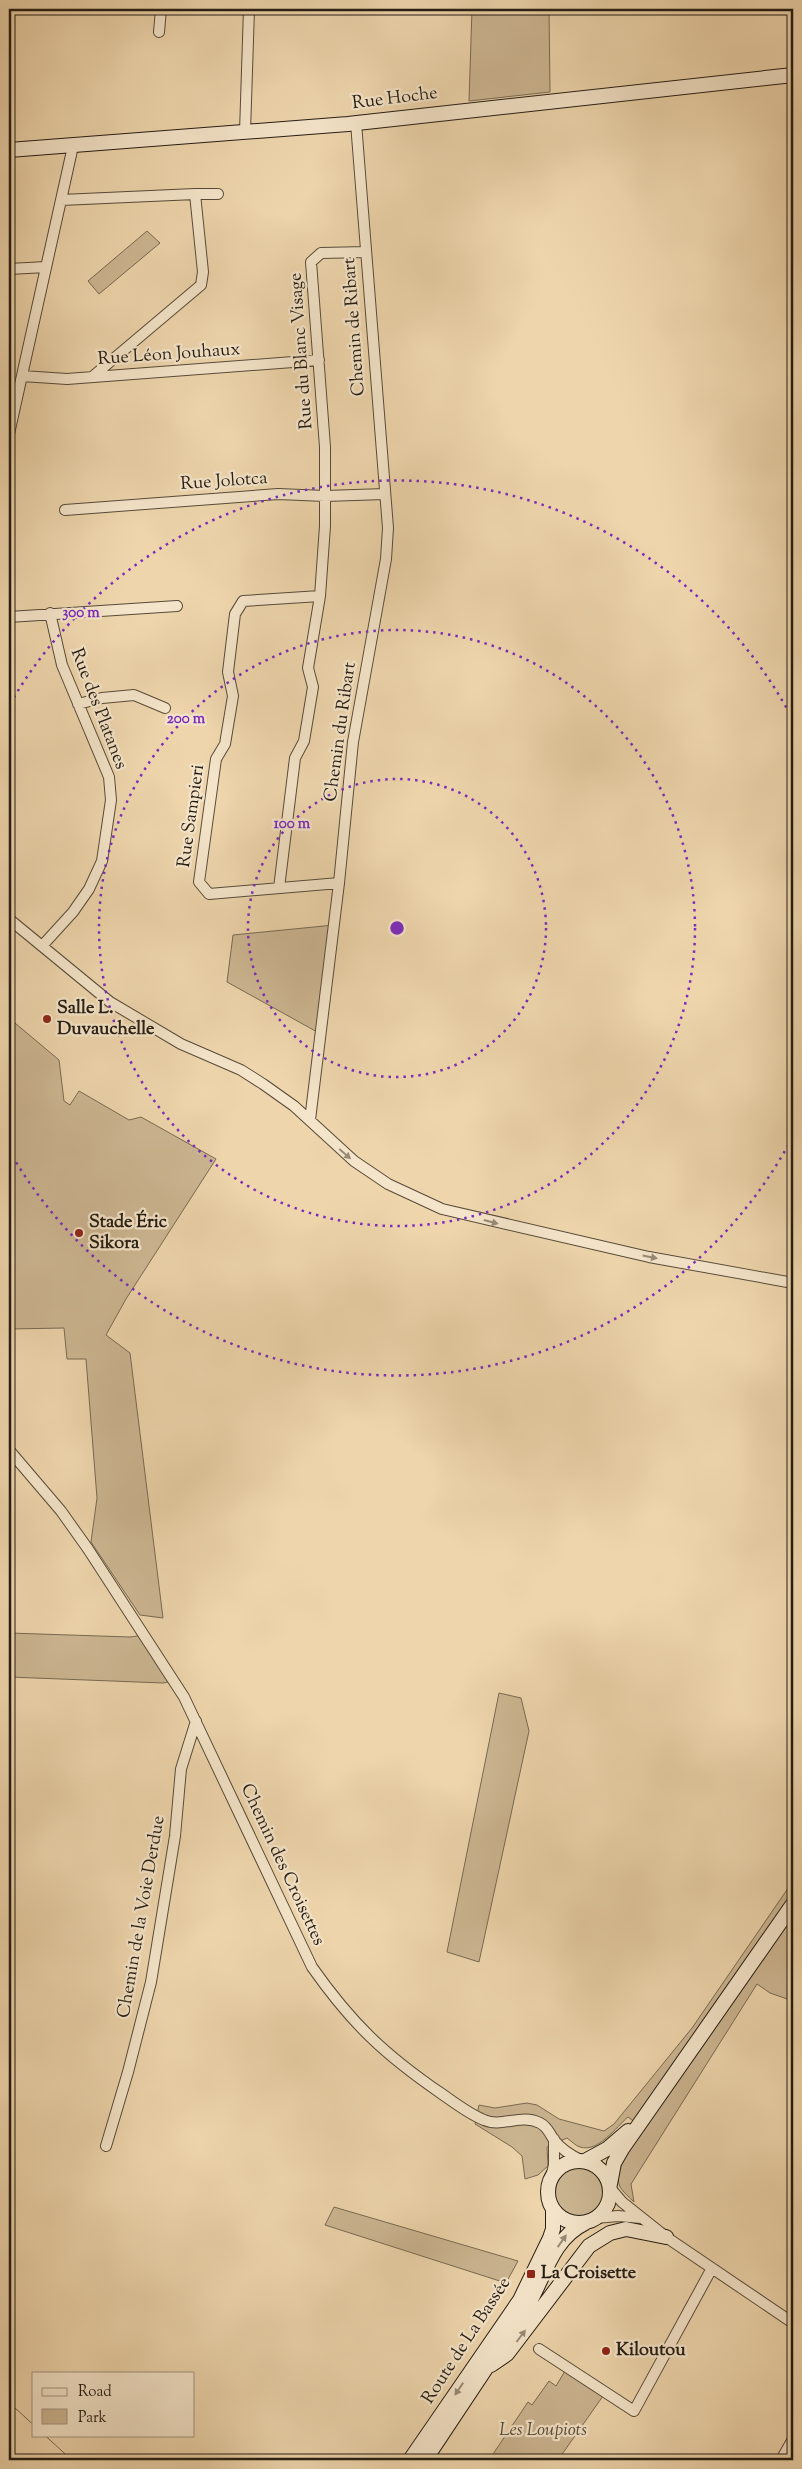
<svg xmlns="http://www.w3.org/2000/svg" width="802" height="2469" viewBox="0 0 802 2469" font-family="'Sorts Mill Goudy',serif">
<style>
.green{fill:#ccb692;stroke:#786a52}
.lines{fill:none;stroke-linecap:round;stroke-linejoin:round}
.minor-casing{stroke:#574b39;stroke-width:12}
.secondary-casing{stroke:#251d13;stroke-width:16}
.motorway-casing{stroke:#251d13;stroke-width:19}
.minor{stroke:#f4e4c9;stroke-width:10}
.secondary{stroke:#f4e4c9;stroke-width:14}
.motorway{stroke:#eed5ac;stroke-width:18}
.oneway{fill:#978a77}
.ring{fill:none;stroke:#7b2cbf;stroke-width:2.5;stroke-dasharray:2.5 5}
.poi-dot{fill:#8f2418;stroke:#f4e4c9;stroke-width:2}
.labels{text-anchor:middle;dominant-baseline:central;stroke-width:4.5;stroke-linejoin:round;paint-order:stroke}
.street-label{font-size:18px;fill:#251d13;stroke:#f4e4c9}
.poi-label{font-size:18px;font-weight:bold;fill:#251d13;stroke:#f4e4c9;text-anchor:start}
.park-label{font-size:18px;font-style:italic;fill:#574b39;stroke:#f4e4c9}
.centre{fill:#7b2cbf;stroke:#f4e4c9;stroke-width:2.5}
.ring-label{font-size:15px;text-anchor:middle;font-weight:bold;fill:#7b2cbf;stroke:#f4e4c9;stroke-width:4.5;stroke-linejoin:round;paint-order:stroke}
</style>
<rect width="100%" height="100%" fill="#eed5ac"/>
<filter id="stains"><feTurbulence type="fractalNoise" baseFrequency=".004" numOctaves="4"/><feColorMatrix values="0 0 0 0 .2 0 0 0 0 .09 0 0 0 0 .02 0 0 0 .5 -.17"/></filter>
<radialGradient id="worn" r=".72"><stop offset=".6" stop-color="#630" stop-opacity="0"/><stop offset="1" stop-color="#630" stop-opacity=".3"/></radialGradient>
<path class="green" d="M472,9H549L550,92L469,101Z
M147,231L160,243L99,294L88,281Z
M334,925L319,1033L227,982L233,935Z
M9,1018L59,1060L64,1101L70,1105L79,1091L129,1120L141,1117L216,1159L126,1299L106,1335L130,1353L163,1618L140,1615L91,1542L97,1498L86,1359H67L64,1328L9,1329Z
M9,1633L130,1637L144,1635L174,1681L163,1683L9,1677Z
M499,1693L521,1698L529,1731L479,1962L447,1952Z
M793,1881V2001L770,1993L757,1984L631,2184L634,2202C630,2198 623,2192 620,2187C612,2169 634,2143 644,2129L628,2117C616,2127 598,2153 580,2147C576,2146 571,2141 567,2138L547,2147L548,2166L538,2175L525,2179L522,2156L512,2147L475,2124L479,2105L495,2108L527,2103L537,2105L559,2119L604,2131L614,2124L692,2028Z
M553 2192a26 26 0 1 1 52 0a26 26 0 1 1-52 0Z
M334,2207L518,2261L506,2283L325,2225Z
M565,2371L603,2396L558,2460H489L528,2402L532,2405L549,2381L556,2386Z"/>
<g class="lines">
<g class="minor-casing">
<path id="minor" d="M159,32L161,9
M245,132L249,9
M195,194H218
M61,200L195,194L203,272L201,285L92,377
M9,269L46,267
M22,376L67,379L319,360
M9,434L73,146
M65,510L278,494L325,496L385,494
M320,596L243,601L235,614L228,672L233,696L225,744L216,759L199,882L209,894L339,883
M9,617L177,606
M78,704L102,698L134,695L165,708
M279,888L295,758L304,741L313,687L308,668L320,596L325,526V447L311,262L321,253L366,252
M9,919L110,1002L181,1044L241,1070L263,1084L294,1106L354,1161L388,1184L442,1209L649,1257L793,1283
M42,946L73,912L89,889L102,861L111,800L109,777L62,665L50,613
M310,1120L339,883L353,742L386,559L388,528L356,123
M9,1450L61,1511L88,1549L184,1697L312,1967C352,2024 385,2055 442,2094C455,2103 469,2114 484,2120C502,2128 521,2113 540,2123C548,2127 549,2133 554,2140C562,2150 570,2155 581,2160
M106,2146L128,2072L151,1982L175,1836L181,1769L196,1721
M551,2177L554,2165V2139
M611,2189L622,2202L666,2237L793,2323
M596,2218L618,2216L641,2218
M539,2349L634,2411L712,2268
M781,2460L793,2439"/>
</g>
<g class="secondary-casing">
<path id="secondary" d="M9,150L348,124L793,75
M548 2192a31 31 0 1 1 62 0a31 31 0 1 1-62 0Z
M585,2161L607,2149L628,2131
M610,2184L614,2163L622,2149L793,1904
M491,2365L507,2354L589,2246L610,2233L626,2229L666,2237
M410,2460L520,2300L550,2238L553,2229V2209
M425,2460L528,2305C545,2276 552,2239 585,2223"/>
</g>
<g class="motorway-casing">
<path id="motorway" d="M9,2415L58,2460
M9,2435L34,2460
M9,2458L11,2460"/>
</g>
<use href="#minor" class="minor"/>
<use href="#secondary" class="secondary"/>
<use href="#motorway" class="motorway"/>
</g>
<defs><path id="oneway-solid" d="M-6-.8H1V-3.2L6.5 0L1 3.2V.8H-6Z" transform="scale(1.25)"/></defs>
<g class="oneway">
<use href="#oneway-solid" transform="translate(345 1154) rotate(41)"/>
<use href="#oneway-solid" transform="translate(491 1222) rotate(15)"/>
<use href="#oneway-solid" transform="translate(650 1257) rotate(11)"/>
<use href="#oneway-solid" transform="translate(562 2241) rotate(-55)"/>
<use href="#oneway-solid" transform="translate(521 2336) rotate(-53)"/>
<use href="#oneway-solid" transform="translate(459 2389) rotate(124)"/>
</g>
<g class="ring">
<circle cx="397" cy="928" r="149"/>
<circle cx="397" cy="928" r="298"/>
<path d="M792 1138A447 447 0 0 1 10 1152M10 704A447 447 0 0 1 792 718"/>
</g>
<g class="poi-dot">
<circle cx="47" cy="1019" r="5"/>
<circle cx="79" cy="1233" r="5"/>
<rect x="526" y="2269" width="10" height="10" rx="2.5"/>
<circle cx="606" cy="2351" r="5"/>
</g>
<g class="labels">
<g class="street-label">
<text transform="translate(395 99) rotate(-7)">Rue Hoche</text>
<text transform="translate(355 327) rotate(-94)">Chemin de Ribart</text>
<text transform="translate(302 351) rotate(-94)">Rue du Blanc Visage</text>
<text transform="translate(169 355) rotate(-4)">Rue Léon Jouhaux</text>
<text transform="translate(224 482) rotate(-4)">Rue Jolotca</text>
<text transform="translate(98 709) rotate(69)">Rue des Platanes</text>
<text transform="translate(341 732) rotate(-82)">Chemin du Ribart</text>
<text transform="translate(192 816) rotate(-82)">Rue Sampieri</text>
<text transform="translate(282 1865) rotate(65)">Chemin des Croisettes</text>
<text transform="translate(142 1917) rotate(-80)">Chemin de la Voie Derdue</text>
<text transform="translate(467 2341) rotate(-57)">Route de La Bassée</text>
</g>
<g class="poi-label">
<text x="57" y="1009">Salle L.<tspan x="57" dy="21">Duvauchelle</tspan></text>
<text x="89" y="1223">Stade Éric<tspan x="89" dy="21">Sikora</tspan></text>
<text x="541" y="2274">La Croisette</text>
<text x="616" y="2351">Kiloutou</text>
</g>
<g class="park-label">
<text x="543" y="2431">Les Loupiots</text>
</g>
</g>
<circle cx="397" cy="928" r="8" class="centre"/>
<g class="ring-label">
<text x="81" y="617">300 m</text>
<text x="186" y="723">200 m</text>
<text x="292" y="828">100 m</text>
</g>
<rect width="802" height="2469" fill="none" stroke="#eed5ac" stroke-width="30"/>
<rect x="10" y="10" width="782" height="2449" fill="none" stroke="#251d13" stroke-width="2.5"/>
<rect x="15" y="15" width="772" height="2439" fill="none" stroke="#251d13"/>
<rect x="32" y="2372" width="162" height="65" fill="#f4e4c9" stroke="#a19480"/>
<rect x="42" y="2388" width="25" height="8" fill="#f4e4c9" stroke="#a19480"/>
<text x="78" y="2396" font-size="15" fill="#251d13">Road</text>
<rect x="42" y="2409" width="25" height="15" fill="#ccb692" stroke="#a19480"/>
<text x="78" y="2422" font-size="15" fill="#251d13">Park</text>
<rect width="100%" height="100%" filter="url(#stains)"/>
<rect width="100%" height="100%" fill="url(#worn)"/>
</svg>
